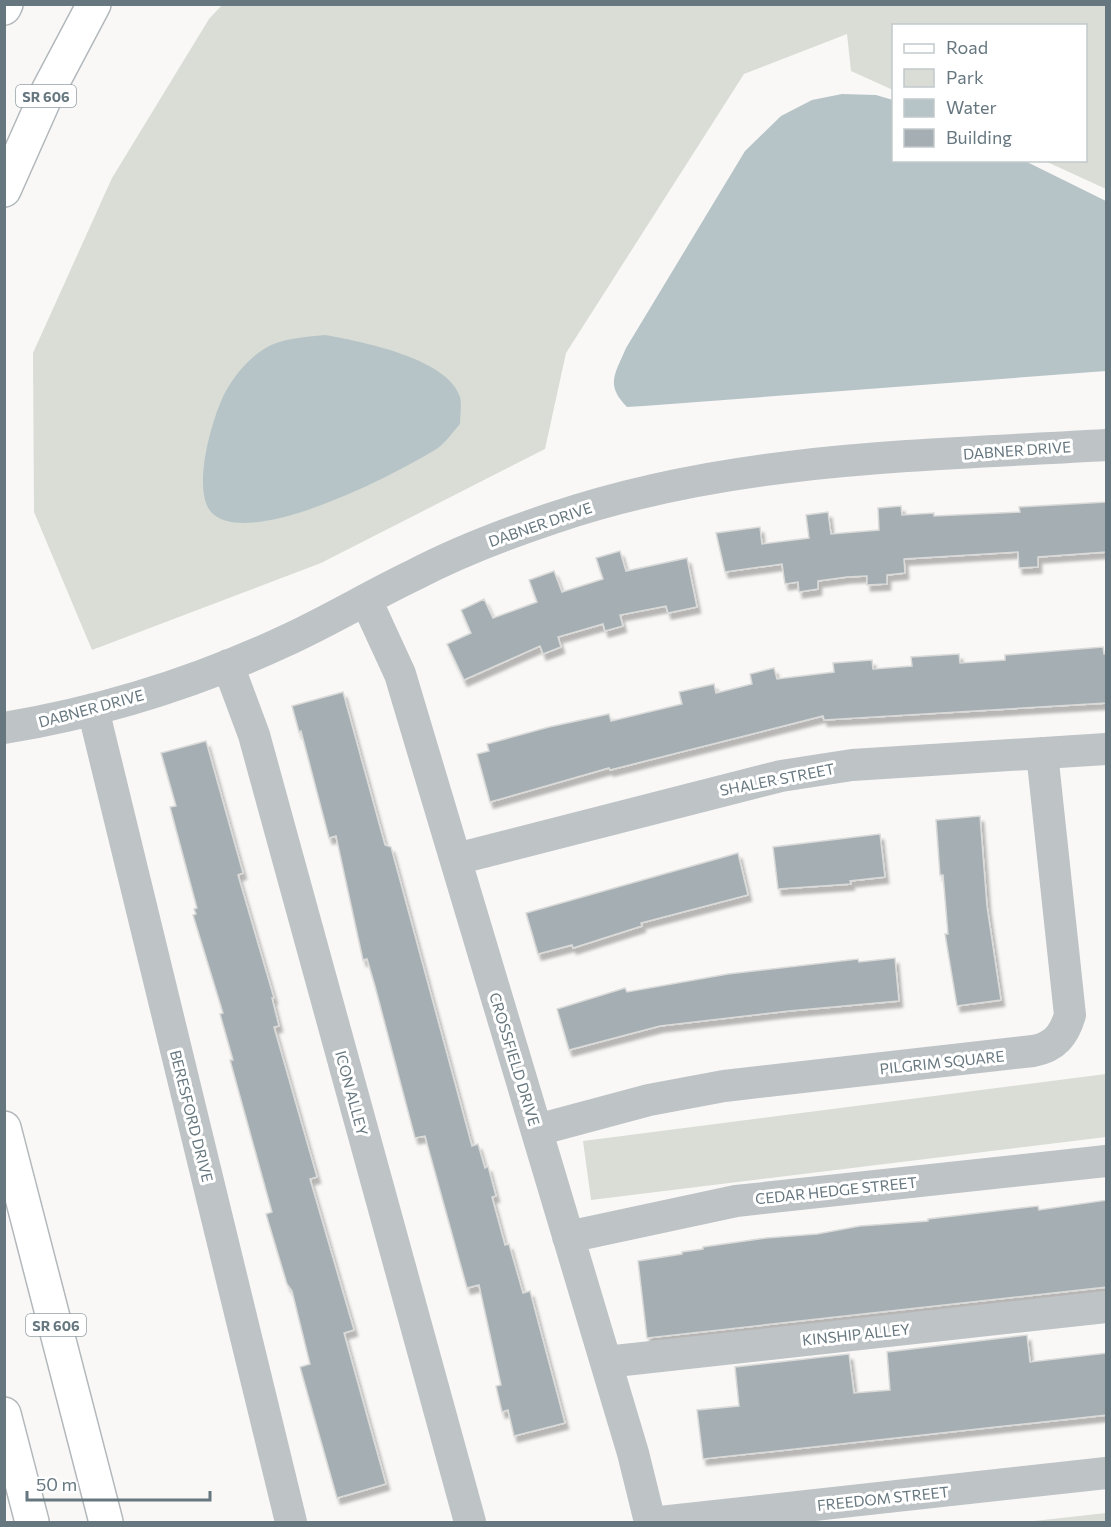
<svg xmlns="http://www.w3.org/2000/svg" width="1111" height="1527" viewBox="0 0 1111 1527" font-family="Commissioner,sans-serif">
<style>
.green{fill:#d9ddd6}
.water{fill:#b7c4c7}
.building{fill:#a5afb3;stroke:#dadad9;stroke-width:1.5;filter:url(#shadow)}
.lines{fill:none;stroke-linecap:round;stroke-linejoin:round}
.major-casing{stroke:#b2b8bb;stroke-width:36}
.minor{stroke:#bec3c6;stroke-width:32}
.major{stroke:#fff;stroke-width:33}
.labels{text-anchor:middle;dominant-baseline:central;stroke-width:6;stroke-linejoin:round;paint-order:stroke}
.shield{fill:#fff;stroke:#94a0a5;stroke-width:1.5}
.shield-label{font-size:14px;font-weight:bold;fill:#66777f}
.street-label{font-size:15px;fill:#66777f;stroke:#fff}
</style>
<defs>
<filter id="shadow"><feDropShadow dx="3.5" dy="6" stdDeviation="1.5" flood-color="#0004"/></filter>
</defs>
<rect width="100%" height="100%" fill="#f9f8f7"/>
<path class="green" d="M222,5H1106V189L1045,161L1086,160V26H894L893,90L851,71L847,34L744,74L566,353L545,449L321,563L92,650L34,512L33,353L112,178L209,19Z
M1106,1074V1137L591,1200L583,1141Z
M1106,1513V1522H1025Z"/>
<path class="water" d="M842,94L876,95L893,100L894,160L1025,161L1106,201V371L644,406L627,407C605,385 615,374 626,348L745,151L781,116L812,100Z
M325,335C359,341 448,358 460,397C462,404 460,416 460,424C453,432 446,442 438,448C400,472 248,552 211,512C191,489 213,413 227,389C236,374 248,359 264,349C281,338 305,337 325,335Z"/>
<path class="building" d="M1107,502V552L1038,557V567L1019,568L1018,552L904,559L905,573L887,575V584L867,585V576L847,577L818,581V589L799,592L798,582L785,584L782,564L725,572L716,533L760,527L762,544L809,538L806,515L828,512L831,534L879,530L878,508L901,506L902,515L934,513V516L1020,512L1019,507Z
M620,551L626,571L687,558L697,607L668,613L666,606L620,615L623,626L605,631L603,624L558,637L561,647L543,654L540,646L464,680L447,644L471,633L461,610L484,599L493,618L537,602L529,580L554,571L562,592L603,579L596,558Z
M1103,647L1104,654H1107V703L824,720L823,716L610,770L609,768L490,802L477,754L489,751L487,744L549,727L609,714L611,721L682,704L679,692L714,684L716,693L752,684L750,674L774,668L777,679L834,672L833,663L872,660L873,669L912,666L911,657L959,654L960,663L1005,660V655Z
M343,692L385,845L391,847L472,1146L478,1144L485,1168L488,1166L496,1196L492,1197L505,1245L509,1244L523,1293L530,1291L565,1423L514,1436L508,1410L502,1412L496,1386L501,1385L479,1285L467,1288L425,1136L415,1138L375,986L367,959L363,960L336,836L329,838L301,731L299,732L292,706Z
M206,741L243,873L238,875L274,998H272L279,1026L274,1027L317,1177L310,1179L354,1330L344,1333L386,1484L337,1498L300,1367L310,1364L292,1291L287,1284L266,1214L272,1212L230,1060H233L220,1014L223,1013L193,915L196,914L194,909L197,908L170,807L176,806L161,753Z
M980,816L987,906L1001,1000L957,1006L945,934H948L943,875H940L936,820Z
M880,834L885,877L850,881L851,884L778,889L773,847Z
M738,853L748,895L641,923L642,926L573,948L572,945L538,954L526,913Z
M895,958L899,1001L789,1011L660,1026L569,1050L557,1009L625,988L627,992L728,974L858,959L859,962Z
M1107,1200V1287L647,1338L638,1261L682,1254V1252L703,1249V1247L766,1238L817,1234L860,1226L928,1221V1219L1038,1206L1039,1210Z
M1027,1335L1030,1362L1107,1353V1415L703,1459L697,1410L739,1406L735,1367L849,1354L854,1393L890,1390L887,1352Z"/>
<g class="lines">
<g class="major-casing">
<path id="major" d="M4,8L6,4
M4,190L48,91L94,4
M4,1128L106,1522
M4,1414L32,1522"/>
</g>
<path class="minor" d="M366,600L400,674L633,1453L650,1522
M228,665L254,735L470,1522
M93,709L291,1522
M4,728C101,712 197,682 285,641C329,621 370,596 414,575C458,552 505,534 553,518C733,457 918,456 1106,445
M456,859L781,776L852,765L1106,749
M537,1130L649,1100L724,1086L1033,1051C1055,1047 1064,1035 1070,1015L1042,753
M568,1237L736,1201L1106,1161
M606,1362L1106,1307
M660,1522L1106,1473"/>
<use href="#major" class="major"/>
</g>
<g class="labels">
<g class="shield">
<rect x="16" y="85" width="60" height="22" rx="4.5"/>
<rect x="26" y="1314" width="60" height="22" rx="4.5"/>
</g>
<g class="shield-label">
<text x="46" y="96">SR 606</text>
<text x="56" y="1325">SR 606</text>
</g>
<g class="street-label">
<text transform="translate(1017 450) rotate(-4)">DABNER DRIVE</text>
<text transform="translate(540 524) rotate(-19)">DABNER DRIVE</text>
<text transform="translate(91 708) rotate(-15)">DABNER DRIVE</text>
<text transform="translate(777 779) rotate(-11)">SHALER STREET</text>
<text transform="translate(515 1059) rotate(73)">CROSSFIELD DRIVE</text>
<text transform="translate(942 1062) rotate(-6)">PILGRIM SQUARE</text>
<text transform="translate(352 1093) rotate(75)">ICON ALLEY</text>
<text transform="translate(192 1116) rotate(76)">BERESFORD DRIVE</text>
<text transform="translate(836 1190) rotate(-6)">CEDAR HEDGE STREET</text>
<text transform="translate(856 1334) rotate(-6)">KINSHIP ALLEY</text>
<text transform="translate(883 1498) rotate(-6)">FREEDOM STREET</text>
</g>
</g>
<rect width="1111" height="1527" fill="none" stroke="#66777f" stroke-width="12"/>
<rect x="892" y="24" width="195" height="138" fill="#ffffff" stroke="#c2c9cc" stroke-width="1.5"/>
<rect x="904" y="44" width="30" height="9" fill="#ffffff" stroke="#c2c9cc" stroke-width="1.5"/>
<text x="946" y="54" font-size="18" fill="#66777f">Road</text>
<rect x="904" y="69" width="30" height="18" fill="#d9ddd6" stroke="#c2c9cc" stroke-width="1.5"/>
<text x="946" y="84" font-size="18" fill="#66777f">Park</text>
<rect x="904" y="99" width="30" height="18" fill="#b7c4c7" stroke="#c2c9cc" stroke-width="1.5"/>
<text x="946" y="114" font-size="18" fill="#66777f">Water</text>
<rect x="904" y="129" width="30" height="18" fill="#a5afb3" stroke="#c2c9cc" stroke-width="1.5"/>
<text x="946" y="144" font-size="18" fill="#66777f">Building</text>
<path d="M27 1491v9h183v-9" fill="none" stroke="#66777f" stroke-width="3"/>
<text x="36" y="1491" font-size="18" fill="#66777f" stroke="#ffffff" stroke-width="4.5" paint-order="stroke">50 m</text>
</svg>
